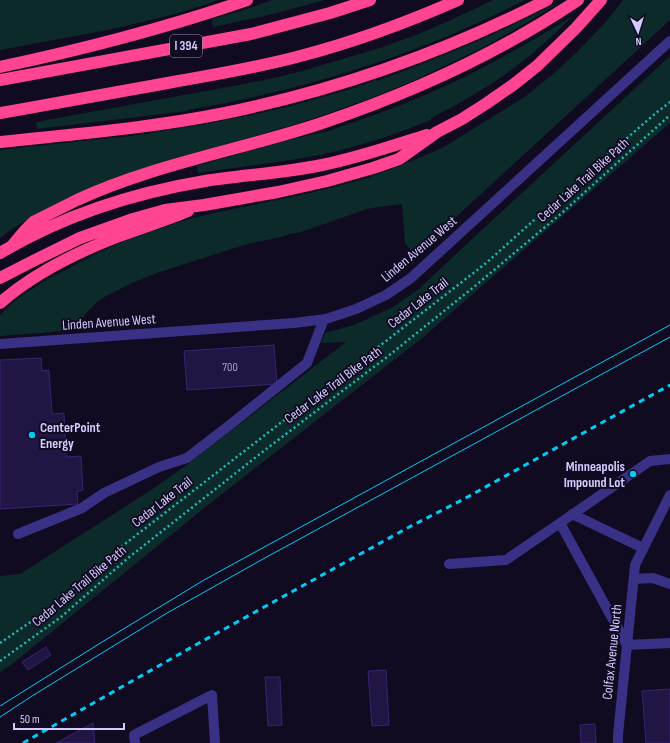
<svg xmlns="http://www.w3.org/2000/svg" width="670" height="743" viewBox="0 0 670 743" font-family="'Sofia Sans Condensed',sans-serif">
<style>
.green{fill:#0d2a2b}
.building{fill:#211544;stroke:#392472}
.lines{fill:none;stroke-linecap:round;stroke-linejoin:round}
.path{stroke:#21bbbc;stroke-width:2.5;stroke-dasharray:2 3;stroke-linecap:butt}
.minor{stroke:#393185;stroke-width:10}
.highway{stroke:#ff4592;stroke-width:12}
.tram{stroke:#00ccf5;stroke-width:1}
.rail{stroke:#00ccf5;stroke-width:3;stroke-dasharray:6 5;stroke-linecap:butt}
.poi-dot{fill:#00ccf5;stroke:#100b21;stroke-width:1.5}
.labels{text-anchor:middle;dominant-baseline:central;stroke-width:4;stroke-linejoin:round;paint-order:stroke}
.number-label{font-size:12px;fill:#a79dd0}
.shield{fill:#100b21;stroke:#9991bc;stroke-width:1}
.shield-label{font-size:13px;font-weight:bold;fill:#d4caff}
.street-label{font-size:14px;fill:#d4caff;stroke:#100b21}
.poi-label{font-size:14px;font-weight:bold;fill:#d4caff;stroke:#100b21;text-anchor:start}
</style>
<rect width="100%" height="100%" fill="#100b21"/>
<path class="green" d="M0,0H219C148,25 74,36 0,50Z
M272,0H325L269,15L213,27L212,19L241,11Z
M493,0H525C421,54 303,91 187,110V111L37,129L36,122L239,85L274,78L302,71L380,48L419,34L451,20Z
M623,0H670V20L455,218L411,251L405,243L402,204L378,207L367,209L298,233H294L280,237L244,245L157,273L132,283L106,296L96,303L86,313L80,323V328L53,332L0,336V315L18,298L48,279L96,254L129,239L189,219L219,212L310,193L365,179L407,163L444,147L526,96L553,74L575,54L604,24Z
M562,1L526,23L484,47L415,80L371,98L318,117L293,125L141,169C118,177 96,187 73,197C47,209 22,220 0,238V150L139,135L207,124L261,113L295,105L351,89L376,80L377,81C440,58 502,32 562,1Z
M574,15C563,25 552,37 541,46C507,76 471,98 431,118V120C399,133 367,144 333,152C289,162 243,166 198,173L197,166L296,138L325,132C370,117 414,101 456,81C497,61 536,39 574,15Z
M670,56V123L421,339L213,501L11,665L0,672V576L20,574L151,490L188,464L346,342L321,343L325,333L354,325L393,307L419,289L470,241Z"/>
<path class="building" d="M274,345L277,384L187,390L184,351Z
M41,358L42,371L49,370L52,414L64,413L66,457L81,456L83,490L77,492L78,504L0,509V360Z
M46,647L51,655L28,670L22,662Z
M386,670L389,725L372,726L368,671Z
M265,677H280L282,725L268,726Z
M670,689V743H646L642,691Z
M93,723L95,743H56Z
M595,724L596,743H581L580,725Z"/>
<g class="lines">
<path class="path" d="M0,643L51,608L121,547L485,264L590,170L656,113L670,102
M0,661L61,617L128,558L265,450L387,357L475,286L563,212L670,115"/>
<path class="minor" d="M0,344L294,323L326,319L356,309L386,295L411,278L670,41
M670,459L650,461L560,523L627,645L670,643
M572,514L643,548
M18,534L82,508L104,493L159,467L187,458L231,424L307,363L324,319
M449,564L506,560L560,523
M634,579L653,578L670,584
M135,743L134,735L212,695L215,743
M618,743V735L635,565L670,495"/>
<path class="highway" d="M0,67C84,49 166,28 247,0
M0,80L251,34L330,13L370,0
M0,113C58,103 116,92 173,82C217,74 261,67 304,55C357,41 408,22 458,0
M0,142C75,134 151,128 225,113C337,90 445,52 547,0
M12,246C18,239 28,226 35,221C39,219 43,217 47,215C57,210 67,205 77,200C155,164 241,150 322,123C411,93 499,53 578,0
M0,253C62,216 133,193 205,181C244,175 283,173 322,165C358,158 392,146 427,135
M0,278L33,261L80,238L133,219L165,210L204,205L278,192L327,181L373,168L399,159L437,132L462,119L487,103L513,85L537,66L576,28L601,0
M0,303C33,274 73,254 114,238C138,229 164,221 188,211"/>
<path class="tram" d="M0,706L102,642L204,580L670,325
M0,717L32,696L167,613L263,559L670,337"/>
<path class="rail" d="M23,743L199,643L411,526L462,500L670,385"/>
</g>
<g class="poi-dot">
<circle cx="32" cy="435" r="4"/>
<circle cx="633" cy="474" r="4"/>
</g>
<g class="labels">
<g class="number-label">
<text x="230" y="367">700</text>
</g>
<rect class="shield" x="170" y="35" width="32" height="22" rx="3"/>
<g class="shield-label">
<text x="186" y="46">I 394</text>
</g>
<g class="street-label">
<text transform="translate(583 180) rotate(-42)">Cedar Lake Trail Bike Path</text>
<text transform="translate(419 249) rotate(-40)">Linden Avenue West</text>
<text transform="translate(418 303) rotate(-38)">Cedar Lake Trail</text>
<text transform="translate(109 322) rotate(-4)">Linden Avenue West</text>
<text transform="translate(333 385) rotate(-37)">Cedar Lake Trail Bike Path</text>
<text transform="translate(162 502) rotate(-38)">Cedar Lake Trail</text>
<text transform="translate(79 586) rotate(-40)">Cedar Lake Trail Bike Path</text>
<text transform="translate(612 652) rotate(-84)">Colfax Avenue North</text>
</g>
<g class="poi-label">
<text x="40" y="427">CenterPoint<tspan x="40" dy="16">Energy</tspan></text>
<text x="625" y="466" text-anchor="end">Minneapolis<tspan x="625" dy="16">Impound Lot</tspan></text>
</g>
</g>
<g transform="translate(638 32) rotate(176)" stroke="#100b21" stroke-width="3" paint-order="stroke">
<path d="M0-3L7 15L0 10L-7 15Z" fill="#d4caff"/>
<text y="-6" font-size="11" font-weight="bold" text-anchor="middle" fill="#d4caff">N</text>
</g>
<path d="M14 723v6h110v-6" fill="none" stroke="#d4caff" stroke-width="2"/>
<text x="20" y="723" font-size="12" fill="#d4caff" stroke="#100b21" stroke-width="3" paint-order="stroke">50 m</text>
</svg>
